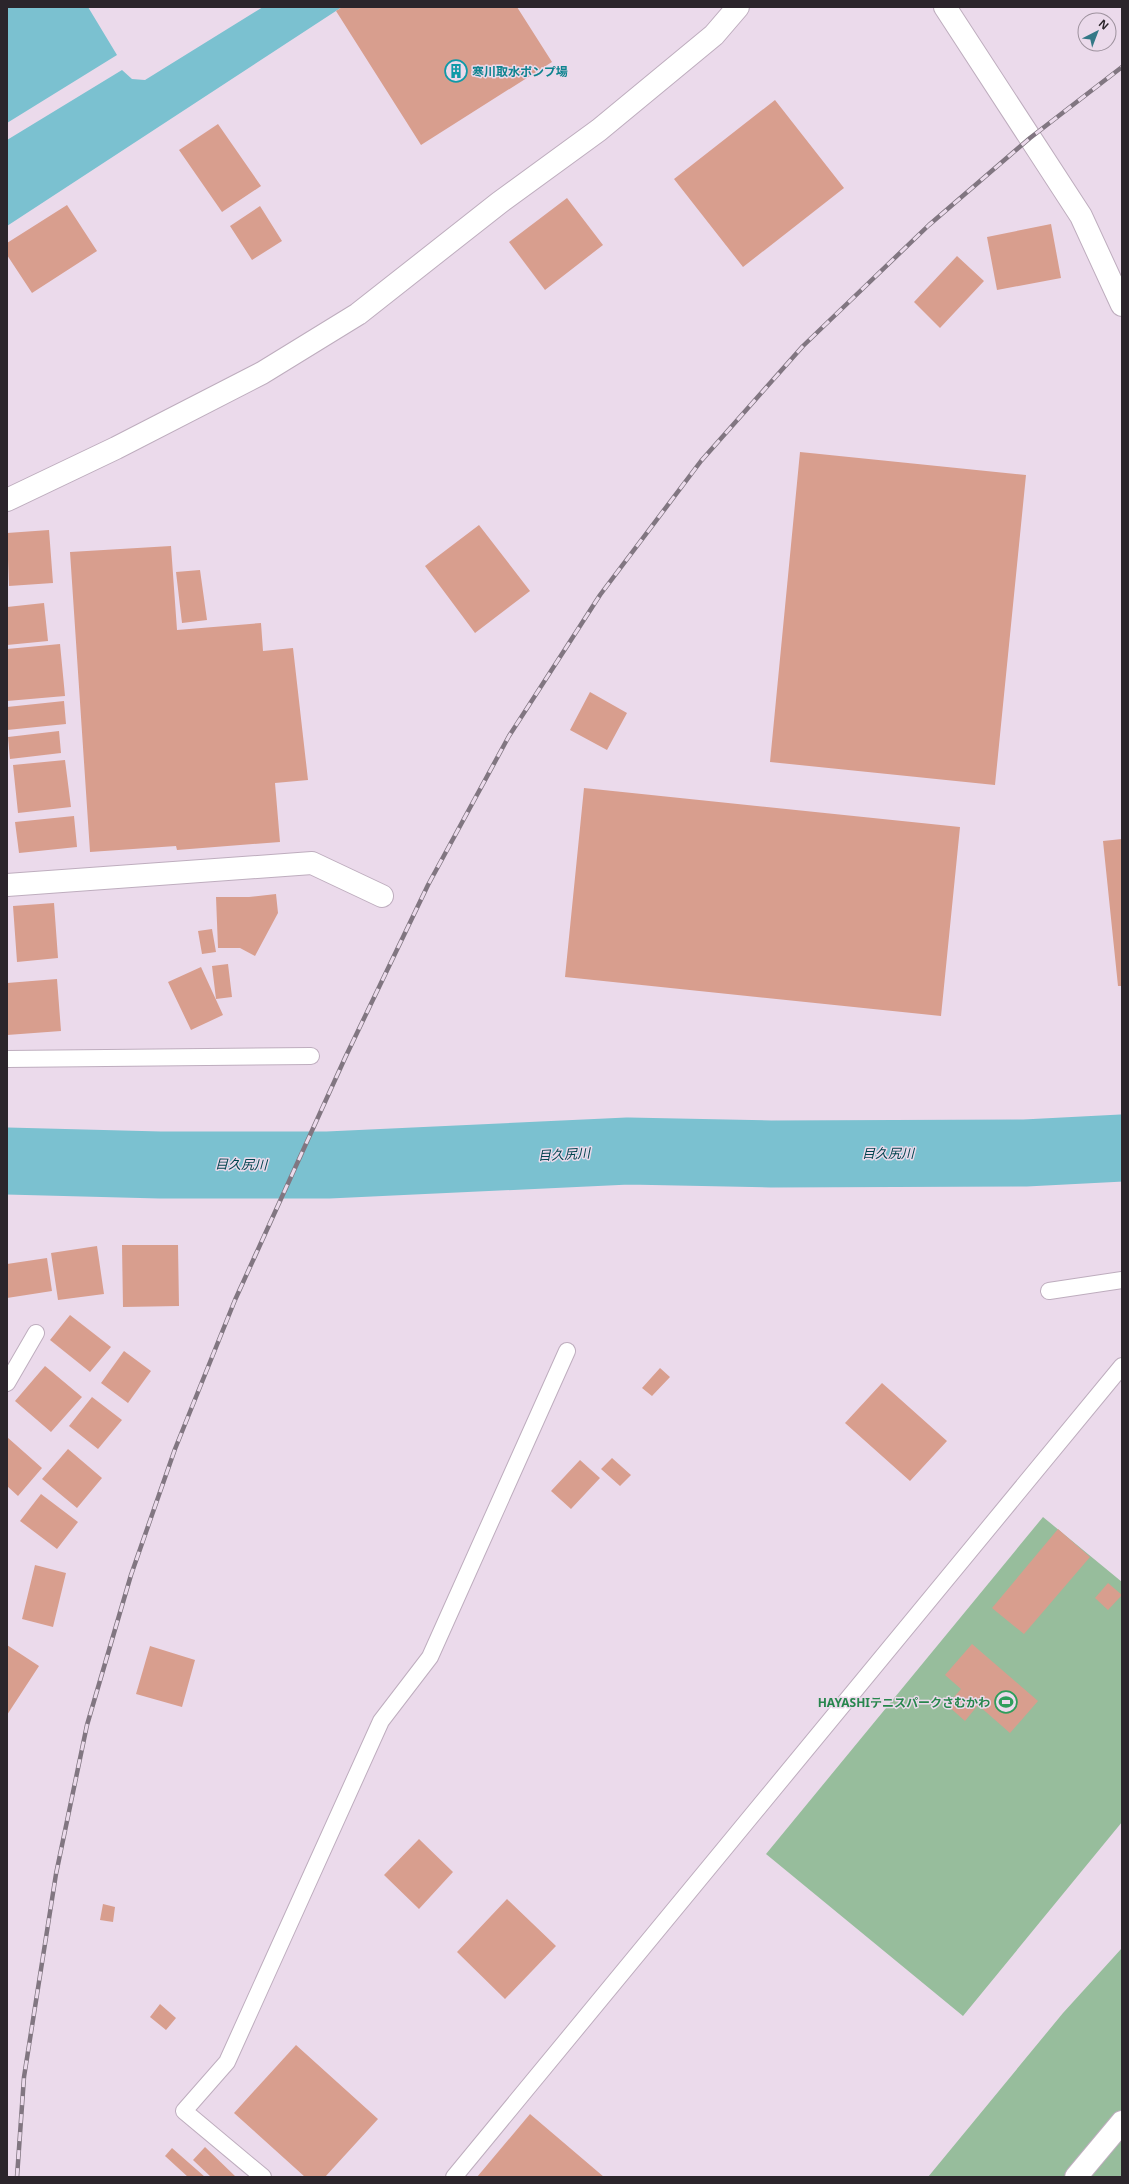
<svg xmlns="http://www.w3.org/2000/svg" width="1129" height="2184" viewBox="0 0 1129 2184" font-family="'Noto Sans','Noto Sans JP',sans-serif">
<style>
.green{fill:#97bd9c}
.water{fill:#7bc1d0}
.lines{fill:none;stroke-linecap:round;stroke-linejoin:round}
.river{stroke:#7bc1d0;stroke-width:67}
.building{fill:#d89e8e}
.service-casing{stroke:#beadbe;stroke-width:18}
.minor-casing{stroke:#beadbe;stroke-width:24}
.tertiary-casing{stroke:#beadbe;stroke-width:24}
.service{stroke:#fff;stroke-width:16}
.minor{stroke:#fff;stroke-width:22}
.tertiary{stroke:#fff;stroke-width:22}
.rail-casing{stroke:#817681;stroke-width:4.5}
.rail{stroke:#ebdaeb;stroke-width:3;stroke-dasharray:9;stroke-linecap:butt}
.labels{text-anchor:middle;dominant-baseline:central;stroke-width:3;stroke-linejoin:round;paint-order:stroke}
.culture-label{font-size:12px;font-weight:bold;fill:#0d838f;stroke:#ebdaeb;text-anchor:start}
.leisure-label{font-size:12px;font-weight:bold;fill:#27864d;stroke:#ebdaeb;text-anchor:end}
.water-label{font-size:13px;font-style:italic;fill:#00434e;stroke:#ebdaeb}
</style>
<rect width="100%" height="100%" fill="#ebdaeb"/>
<path class="green" d="M1043,1517L1122,1582V1822L963,2016L766,1854Z
M1122,1948V2177H928L1063,2013Z"/>
<path class="water" d="M7,7H88L117,55L7,123Z
M263,7H342L7,226V140L122,70L132,79L145,80Z"/>
<g class="lines">
<path class="river" d="M7,1161L160,1165H328L628,1151L771,1154L1025,1153L1122,1148"/>
</g>
<path class="building" d="M342,7H517L552,62L421,145L336,11Z
M775,100L844,188L743,267L674,179Z
M218,124L261,186L222,212L179,150Z
M567,198L603,245L545,290L509,242Z
M67,205L97,251L32,293L7,255V243Z
M260,206L282,241L252,260L230,226Z
M1051,224L1061,278L997,290L987,237Z
M957,256L984,281L940,328L914,302Z
M800,452L1026,475L995,785L770,762Z
M479,525L530,591L475,633L425,566Z
M49,530L53,583L9,586L7,533Z
M171,546L177,630L261,623L263,651L293,648L308,780L275,783L280,842L177,850L176,846L90,852L70,552Z
M200,570L207,620L182,623L176,572Z
M44,603L48,641L7,645V607Z
M60,644L65,696L7,701V649Z
M590,692L627,713L607,750L570,730Z
M64,701L66,724L7,730V707Z
M59,731L61,753L10,759L8,737Z
M65,760L71,807L18,813L13,765Z
M584,788L960,827L941,1016L565,977Z
M74,816L77,847L19,853L15,822Z
M1122,839V986H1118L1103,841Z
M276,894L278,913L255,956L240,948H218L216,897H249Z
M54,903L58,958L17,962L13,906Z
M212,929L216,952L202,954L198,931Z
M228,964L232,997L216,999L212,966Z
M201,967L223,1015L191,1030L168,982Z
M57,979L61,1031L7,1035V983Z
M122,1245H178L179,1306L123,1307Z
M97,1246L104,1294L58,1300L51,1253Z
M47,1258L52,1291L7,1298V1264Z
M70,1315L111,1347L90,1372L50,1340Z
M124,1351L151,1371L128,1403L101,1383Z
M45,1366L82,1397L51,1432L15,1401Z
M660,1368L670,1377L652,1396L642,1388Z
M882,1383L947,1441L910,1481L845,1423Z
M92,1397L122,1420L98,1449L69,1426Z
M7,1437L42,1468L18,1496L7,1486Z
M68,1449L102,1478L77,1508L42,1479Z
M612,1458L631,1475L620,1486L601,1469Z
M580,1460L600,1478L571,1509L551,1491Z
M41,1494L78,1522L57,1549L20,1521Z
M1058,1529L1090,1557L1024,1634L992,1608Z
M35,1565L66,1573L53,1627L22,1619Z
M1108,1583L1122,1595L1108,1610L1095,1598Z
M972,1644L1038,1701L1010,1733L978,1705L965,1721L947,1705L961,1689L945,1675Z
M7,1645L39,1666L7,1715Z
M150,1646L195,1660L182,1707L136,1694Z
M419,1839L453,1872L419,1909L384,1875Z
M507,1899L556,1946L505,1999L457,1952Z
M103,1904L115,1907L113,1922L100,1920Z
M160,2004L176,2018L166,2030L150,2017Z
M296,2045L378,2119L325,2177H305L234,2113Z
M530,2114L604,2177H477Z
M205,2147L236,2177H211L193,2160Z
M172,2148L205,2177H188L165,2156Z"/>
<g class="lines">
<g class="service-casing">
<path id="service" d="M7,1059L311,1056
M1049,1291L1122,1280
M7,1383L36,1333
M263,2177L184,2111L227,2062L381,1721L430,1657L567,1351
M454,2177L1122,1366"/>
</g>
<g class="minor-casing">
<path id="minor" d="M945,7L1081,216L1122,305
M7,500L116,448L262,373L358,314L499,203L599,130L714,35L738,7
M7,885L312,863L382,896"/>
</g>
<g class="tertiary-casing">
<path id="tertiary" d="M1076,2177L1122,2122"/>
</g>
<use href="#service" class="service"/>
<use href="#minor" class="minor"/>
<use href="#tertiary" class="tertiary"/>
<g class="rail-casing">
<path id="rail" d="M17,2177L24,2077L56,1874L87,1725L131,1575L175,1449L235,1300L345,1058L428,885L509,736L600,595L701,461L803,346L929,225L1030,138L1122,67"/>
</g>
<use href="#rail" class="rail"/>
</g>
<defs>
<g id="building-ring" transform="scale(1.15)"><circle r="9.5" fill="#ebdaeb" stroke="#0f9aa8" stroke-width="1.5"/><path d="M-4-6H4V6H1V3H-1V6H-4ZM-2.5-4.3h1.7v1.8h-1.7ZM.8-4.3h1.7v1.8H.8ZM-2.5-1h1.7V.8h-1.7ZM.8-1h1.7V.8H.8Z" fill="#0f9aa8"/></g>
<g id="stadium-ring" transform="scale(1.15)"><circle r="9.5" fill="#ebdaeb" stroke="#2e9e5b" stroke-width="1.5"/><path d="M0-5a6.5 5 0 1 0 0 10a6.5 5 0 1 0 0-10ZM-3.5-1.8h7v3.6h-7Z" fill="#2e9e5b"/></g>
</defs>
<g fill-rule="evenodd">
<use href="#building-ring" x="456" y="71"/>
<use href="#stadium-ring" x="1006" y="1702"/>
</g>
<g class="labels">
<g class="culture-label">
<text x="472" y="71">寒川取水ポンプ場</text>
</g>
<g class="leisure-label">
<text x="990" y="1702">HAYASHIテニスパークさむかわ</text>
</g>
<g class="water-label">
<text x="888" y="1153">目久尻川</text>
<text transform="translate(564 1154) rotate(-3)">目久尻川</text>
<text transform="translate(241 1164) rotate(1)">目久尻川</text>
</g>
</g>
<rect width="1129" height="2184" fill="none" stroke="#2b252b" stroke-width="16"/>
<g transform="translate(1097 32) rotate(42)"><circle r="19" fill="#ebdaeb" stroke="#9e929e"/>
<path d="M0-3L7 15L0 10L-7 15Z" fill="#347887"/>
<text y="-6" font-size="11" font-weight="bold" text-anchor="middle" fill="#2b252b">N</text>
</g>
</svg>
